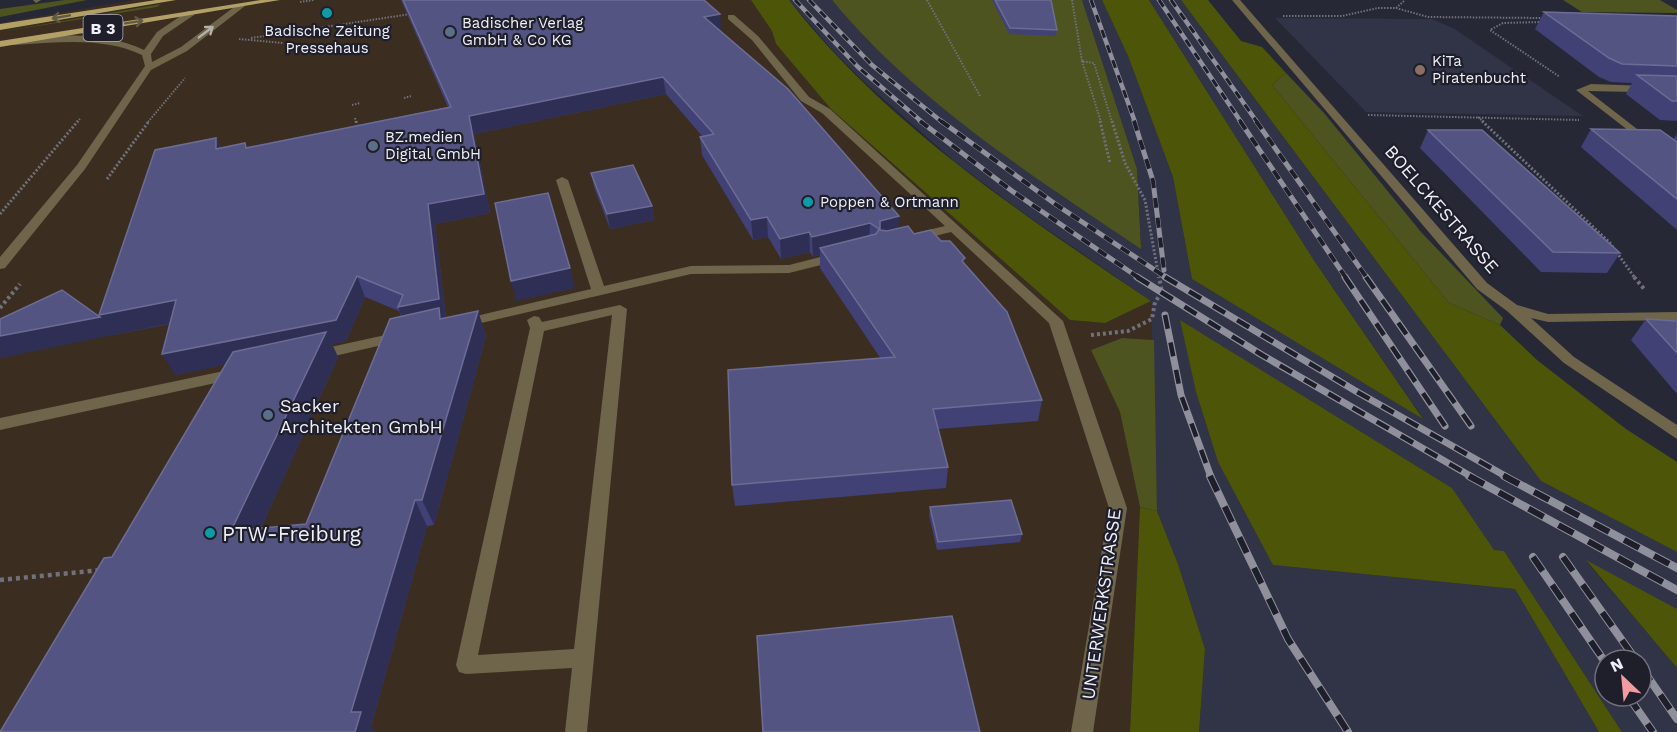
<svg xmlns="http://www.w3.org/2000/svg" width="1677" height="732" viewBox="0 0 1677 732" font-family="'Work Sans',sans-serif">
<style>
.commercial{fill:#3b2e21}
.built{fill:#313346;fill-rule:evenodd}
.green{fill:#4d5420}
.forest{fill:#4d5508}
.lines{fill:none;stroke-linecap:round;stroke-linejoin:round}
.path-far3{stroke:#70717d;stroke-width:2;stroke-dasharray:1.5 1.5;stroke-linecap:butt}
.path-far2{stroke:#70717d;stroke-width:3;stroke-dasharray:2 2;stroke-linecap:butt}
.path-far1{stroke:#70717d;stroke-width:4;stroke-dasharray:3 3;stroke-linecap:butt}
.path{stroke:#70717d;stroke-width:4.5;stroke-dasharray:4 4;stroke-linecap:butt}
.minor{fill:#6e654a;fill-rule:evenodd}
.major{fill:#b3a066;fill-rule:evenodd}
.rail-far3-casing{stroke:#8f909b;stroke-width:4.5}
.rail-far2-casing{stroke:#8f909b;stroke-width:5}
.rail-far1-casing{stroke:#8f909b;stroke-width:7}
.rail-casing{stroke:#8f909b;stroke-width:8}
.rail-far3{stroke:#1e1f2b;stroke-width:3;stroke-dasharray:8;stroke-linecap:butt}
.rail-far2{stroke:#1e1f2b;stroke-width:4;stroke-dasharray:10;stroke-linecap:butt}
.rail-far1{stroke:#1e1f2b;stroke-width:4.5;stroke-dasharray:14;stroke-linecap:butt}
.rail{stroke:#1e1f2b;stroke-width:6;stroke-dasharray:17;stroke-linecap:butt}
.wall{fill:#414175;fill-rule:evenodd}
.shaded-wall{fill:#2f2f56}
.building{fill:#545483;stroke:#6c6c95;stroke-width:1.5}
.oneway{stroke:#615946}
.oneway2{stroke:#b4b1aa}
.culture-dot{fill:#0f9aa8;stroke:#1e1f2b;stroke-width:2}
.service-dot{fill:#5c6f8a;stroke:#1e1f2b;stroke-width:2}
.education-dot{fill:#8d6e63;stroke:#1e1f2b;stroke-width:2}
.labels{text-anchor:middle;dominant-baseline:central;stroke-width:4.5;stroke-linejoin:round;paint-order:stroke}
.far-poi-label{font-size:15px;fill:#eeeff8;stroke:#1e1f2b;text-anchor:start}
.shield{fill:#1e1f2b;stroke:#b0b1ba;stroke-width:1.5}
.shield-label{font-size:16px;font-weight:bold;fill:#eeeff8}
.street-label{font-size:18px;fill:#eeeff8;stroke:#1e1f2b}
.poi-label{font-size:18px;fill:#eeeff8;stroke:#1e1f2b;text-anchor:start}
.near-poi-label{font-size:21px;fill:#eeeff8;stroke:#1e1f2b;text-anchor:start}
</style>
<rect width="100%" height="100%" fill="#272836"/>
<path class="commercial" d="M134,0H751L772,31L776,44L831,109L1070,320L1105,323L1151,301L1154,340L1122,338L1091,350L1120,412L1140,507L1130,732H0V23Z"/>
<path class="built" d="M789,0H832L869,42L982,137L1060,195L1141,248L1137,169L1082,0H1102L1128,56L1173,177L1192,279L1422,417L1315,262L1149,0H1181L1541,481L1677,552V609L1587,562L1677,668V732H1622L1504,551H1494L1452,488L1181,321L1196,392L1218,462L1273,565L1515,589L1599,732H1199L1205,649L1178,564L1157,511L1151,301L1022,212L954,161L862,80L833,51ZM1605,660H1641V696H1605Z
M1275,18L1432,19L1453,28L1583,116L1366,112Z"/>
<path class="green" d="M65,0H87L0,17V9Z
M832,0H1082L1137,169L1141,249C1035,178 913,99 832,0Z
M1563,0H1660L1677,10V13L1582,12Z
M161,4L157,7L0,32Z
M1286,73L1324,113L1421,232L1503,318L1500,325L1449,303L1272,85Z
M1122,338L1154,340L1157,511L1140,507L1120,412L1091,350Z"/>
<path class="forest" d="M751,0H789C885,124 1022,214 1151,301L1105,323L1070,320L831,109L776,44L772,31Z
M1102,0H1149L1315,262L1423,419L1192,279L1173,177L1128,56Z
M1181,0H1208L1241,41L1262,47L1286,73L1272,85L1449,303L1500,325L1537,360L1626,429L1677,462V552L1541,481Z
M1180,320L1452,488L1494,550L1504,551L1622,732H1599L1515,589L1273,565L1218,462L1196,392Z
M1140,507L1157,511L1178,564L1205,649L1199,732H1130Z
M1586,560L1677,609V668Z"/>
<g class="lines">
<path class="path-far3" d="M927,0L980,96
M1072,0L1082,61L1094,63L1112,122
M300,2L314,0
M1396,8L1428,17L1544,18
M1283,16H1342L1378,8H1396L1405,0
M1542,22L1503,23L1490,30L1560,77
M251,38L411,14
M239,39L283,43
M330,46L335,45
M285,53H290
M1082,61L1101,122
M404,98L411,96
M352,105L360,103
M1368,115L1579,120
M1478,117L1484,122
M355,118L356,122
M77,122L80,119
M148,122L185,78"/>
<path class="path-far2" d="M356,121L358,129
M1100,121L1110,163
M1112,121L1125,163L1145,200L1159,278
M1482,121L1610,243L1635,278
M107,179L149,121
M0,214L78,121"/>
<path class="path-far1" d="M1634,277L1645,290
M0,308L20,284
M1091,335L1128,331L1152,319L1155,302L1162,292L1159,277"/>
<path class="path" d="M0,580L101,570"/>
<path class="minor" d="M33,0H41L36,3Z
M1232,0H1240L1487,283L1517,305L1548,314L1677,312V320L1548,322L1531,318L1574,357L1677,425V439L1564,363L1507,311L1477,289Z
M238,4L245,6L187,51L151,70L85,169L5,268L0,269V257L77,165L145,66L142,55C101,36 57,43 14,45L11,44V40C50,33 108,32 144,50L157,32L188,11H194V15L163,36L151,54L152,62L181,47Z
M728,15H734L758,36L809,97L830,109L1063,321L1127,508L1093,732H1071L1109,508L1049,323L951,232L915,241L911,240V234L945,226L822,113L801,101L752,40L728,19Z
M1591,84L1677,87V93L1588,91L1677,160V168L1576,90Z
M562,177L568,180L604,286L691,266L789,265L840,252L846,256L845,259L789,273L691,274L460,328L455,327L453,324L455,321L591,289L556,180Z
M620,305L627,309L587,732H565L572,668L466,674L459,672L456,665L530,328L527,320L534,316L539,317L542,322ZM612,315L574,649L478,655L544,331Z
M399,332L406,337L404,340L317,360L310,355L317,350Z
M238,368L246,373L243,377L0,430V418Z"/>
<path class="major" d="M156,0H176L0,30V24Z
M261,0H280L0,47V41Z"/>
<g class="rail-far3-casing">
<path id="rail-far3" d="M795,0L858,67L922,122
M809,0L872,65L942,122
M1091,0L1135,122
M1159,0L1241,122
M1171,0L1257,122"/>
</g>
<g class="rail-far2-casing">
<path id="rail-far2" d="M920,121L1012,191L1139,278
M941,121L1058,206L1167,278
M1134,121L1153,181L1164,270
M1240,121L1346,278
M1256,121L1367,278"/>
</g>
<g class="rail-far1-casing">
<path id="rail-far1" d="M1137,277L1262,355L1472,477
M1165,277L1359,393L1507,477
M1345,277L1445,426
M1366,277L1471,426
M1165,315L1181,395L1211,477"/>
</g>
<g class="rail-casing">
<path id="rail" d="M1210,476L1288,639L1348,732
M1469,476L1677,590
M1504,476L1677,568
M1533,557L1605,662
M1563,557L1636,660
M1641,667L1677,719
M1628,696L1653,732"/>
</g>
<use href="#rail-far3" class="rail-far3"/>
<use href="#rail-far2" class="rail-far2"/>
<use href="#rail-far1" class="rail-far1"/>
<use href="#rail" class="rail"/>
</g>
<path class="wall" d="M401,0H704L721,30H719L899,216L898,229L914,234L941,241L965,265L1042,400L1038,421L938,429L948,467L946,488L735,506L732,485L881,359L820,268V255L813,257L810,252L781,259L768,237L753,240L702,155L700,137L702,136L666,94L474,134L490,213L435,224L446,318L478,311L486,336L434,525L427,526L371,726L112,557L226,364L175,375L170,324L113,335L99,315L216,138L221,148L247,147L448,107ZM365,297L399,311L401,316L306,524L261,528L338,357L332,344L346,341Z
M992,0H1051L1057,30L1056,36L1009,34Z
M1544,12L1677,16V121L1660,120L1626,94L1632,83L1611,82L1599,77L1535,29Z
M1591,129L1673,140L1677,133V230L1581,147Z
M1428,130L1620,253L1607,273L1541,272L1420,148Z
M591,173L652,206L654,220L610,229L594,187Z
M1646,319L1677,321V394L1631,340Z
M930,507L1022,534L1020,542L937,550L929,515Z"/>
<path class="shaded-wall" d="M720,14L721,30L705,33L704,17Z
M663,77L666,94L474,134L490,213L435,224L446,319L406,328L398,307L439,299L428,204L469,116Z
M216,138L225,157L216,149Z
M652,206L654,220L610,229L607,214Z
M899,216L898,235L879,241L880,221Z
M767,217L768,237L753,240L751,220Z
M870,223L869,243L820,248V255L813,257L812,237Z
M809,232L810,252L781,259L780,239Z
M570,268L575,288L516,301L511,281Z
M357,276L365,297L346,341L332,344L338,357L248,557L231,531L320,346L175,375L162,354Z
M176,300L188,320L113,335L99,315Z
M478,311L486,336L434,525L422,500Z
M100,317L113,335L0,358V336Z
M415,500L427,526L371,726L375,732H355L351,712Z"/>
<path class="building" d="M403,0H704L720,14L704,17L788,89L899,216L880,221V230L887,231L908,226L914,234L931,230L941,241H950L965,258L962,261L1007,312L1042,400L933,409L948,467L732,485L728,370L895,357L820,248L876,234L879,229L870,223L812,237L809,232L780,239L767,217L751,220L700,137L714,134L663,77L469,116L484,194L428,204L439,299L398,307L403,295L357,276L336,320L162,354L176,300L99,315L155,150L216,138V149L245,143L246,148L451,107Z
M995,0H1051L1057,30L1010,28Z
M1544,12L1677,16V66L1622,64L1609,58Z
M1637,75L1677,76V101H1672Z
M1591,129L1660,130L1677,142V199Z
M1428,130H1482L1620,253L1553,252Z
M633,165L652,206L607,214L591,173Z
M548,193L570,268L511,281L495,203Z
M62,290L100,317L0,336V319Z
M439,308L440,319L478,311L422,500H415L351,712H361L355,732H0L104,558L112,557L233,352L326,332L231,531L306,524L390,319Z
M1646,319L1677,321V353Z
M1011,500L1022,534L938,542L930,507Z
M952,616L980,732H763L757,636Z"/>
<defs><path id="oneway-shaft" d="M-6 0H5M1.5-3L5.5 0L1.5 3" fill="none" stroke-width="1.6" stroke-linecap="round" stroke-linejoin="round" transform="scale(1.5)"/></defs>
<g class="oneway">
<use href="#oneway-shaft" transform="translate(61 17) rotate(170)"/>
<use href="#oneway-shaft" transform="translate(134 22) rotate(-9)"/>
</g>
<use class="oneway2" href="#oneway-shaft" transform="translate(206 32) rotate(-37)"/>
<g class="culture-dot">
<circle cx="327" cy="13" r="6"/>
<circle cx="808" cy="202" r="6"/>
<circle cx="210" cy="533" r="6"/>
</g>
<g class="service-dot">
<circle cx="450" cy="32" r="6"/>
<circle cx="373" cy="146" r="6"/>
<circle cx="268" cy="415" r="6"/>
</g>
<circle class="education-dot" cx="1420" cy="70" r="6"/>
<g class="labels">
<g class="far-poi-label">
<text x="462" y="23">Badischer Verlag<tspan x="462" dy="17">GmbH &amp; Co KG</tspan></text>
<text x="327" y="31" text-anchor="middle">Badische Zeitung<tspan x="327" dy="17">Pressehaus</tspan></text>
<text x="1432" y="61">KiTa<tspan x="1432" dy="17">Piratenbucht</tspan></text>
<text x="385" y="137">BZ.medien<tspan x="385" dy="17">Digital GmbH</tspan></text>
<text x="820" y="202">Poppen &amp; Ortmann</text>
</g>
<rect class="shield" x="83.5" y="15" width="39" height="26" rx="4.5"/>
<g class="shield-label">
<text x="103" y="28">B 3</text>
</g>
<g class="street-label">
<text transform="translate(1442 209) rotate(49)">BOELCKESTRASSE</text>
<text transform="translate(1101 604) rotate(-82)">UNTERWERKSTRASSE</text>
</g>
<g class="poi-label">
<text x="280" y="405">Sacker<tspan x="280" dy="21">Architekten GmbH</tspan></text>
</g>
<g class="near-poi-label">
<text x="222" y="533">PTW-Freiburg</text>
</g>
</g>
<g transform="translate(1623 678) rotate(334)"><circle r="28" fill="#1e1f2b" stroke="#71727d" stroke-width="1.5"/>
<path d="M0-4.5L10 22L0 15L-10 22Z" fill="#f49b9f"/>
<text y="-9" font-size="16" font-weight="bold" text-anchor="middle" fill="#eeeff8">N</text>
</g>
</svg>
